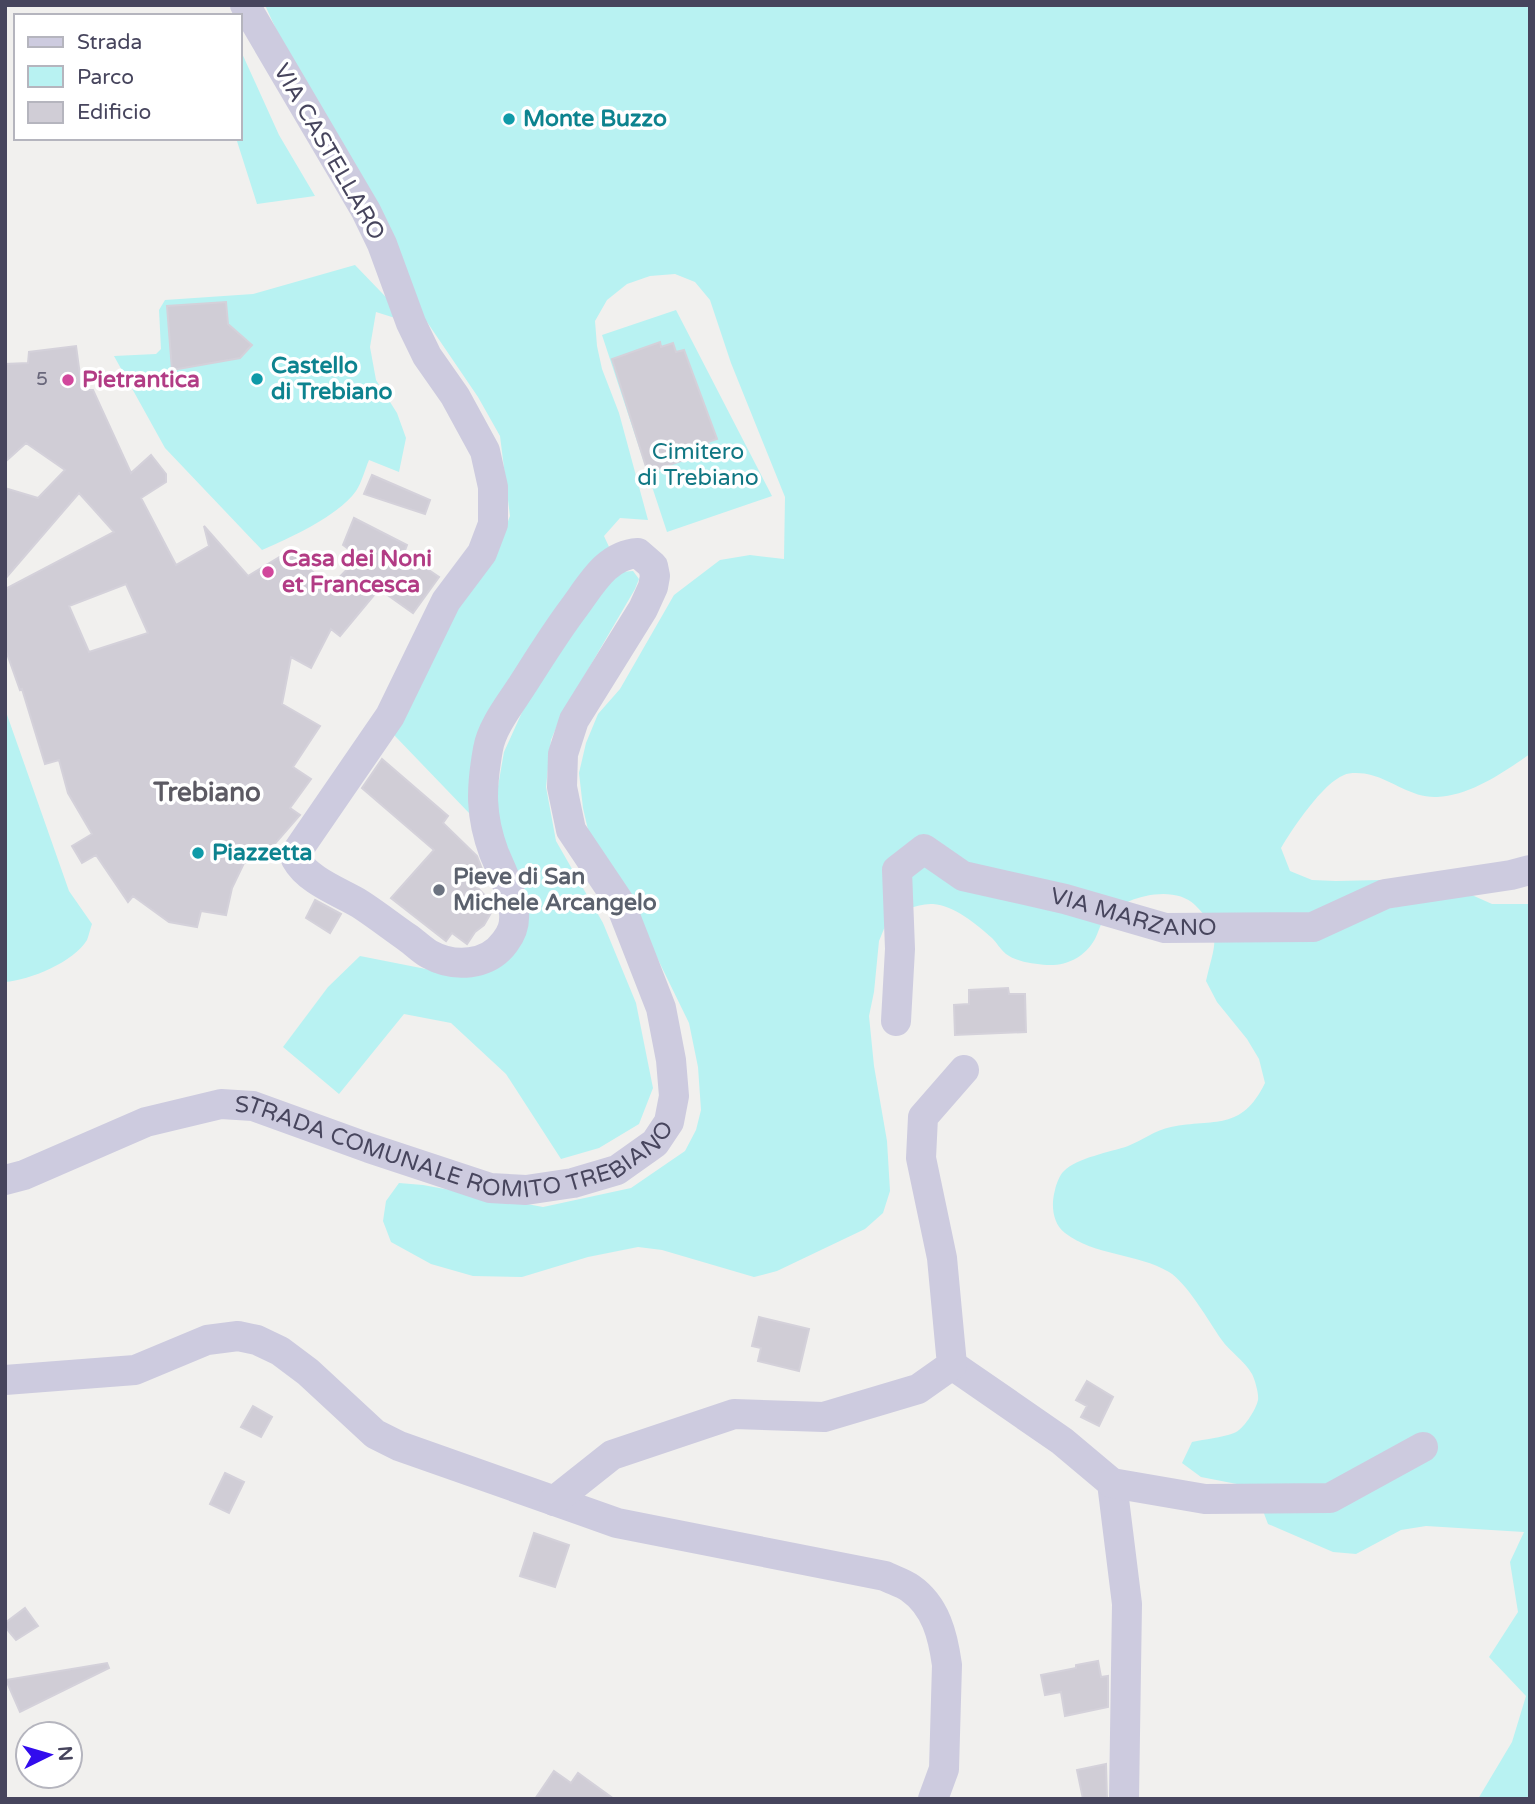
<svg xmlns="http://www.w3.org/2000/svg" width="1535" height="1804" viewBox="0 0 1535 1804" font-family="'Varela Round',sans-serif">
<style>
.green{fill:#b8f2f2}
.building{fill:#d0cdd6;stroke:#d4d1da;stroke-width:2;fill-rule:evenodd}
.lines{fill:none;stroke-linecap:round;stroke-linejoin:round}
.minor{stroke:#cdcbdf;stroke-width:30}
.culture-dot{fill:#0f9aa8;stroke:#fff;stroke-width:2.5}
.hotel-dot{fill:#d1479c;stroke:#fff;stroke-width:2.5}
.worship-dot{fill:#6b7280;stroke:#fff;stroke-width:2.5}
.labels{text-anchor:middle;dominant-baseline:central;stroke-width:7;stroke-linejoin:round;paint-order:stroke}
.number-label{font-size:19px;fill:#69677b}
.culture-label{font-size:23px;font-weight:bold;fill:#0d838f;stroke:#fff;text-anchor:start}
.street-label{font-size:23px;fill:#47455d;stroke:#fff}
.hotel-label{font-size:23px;font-weight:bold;fill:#b23c85;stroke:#fff;text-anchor:start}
.park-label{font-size:23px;fill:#107783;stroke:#fff}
.worship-label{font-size:23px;font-weight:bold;fill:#5b616d;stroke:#fff;text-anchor:start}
.quarter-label{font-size:26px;font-weight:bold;fill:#5c5a63;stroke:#fff}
</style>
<rect width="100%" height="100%" fill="#f1f0ee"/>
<path class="green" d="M265,5H1530V754C1502,773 1472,795 1437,797C1412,798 1394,781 1371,775C1365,773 1350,772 1344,775C1323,783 1292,829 1281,848L1290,871L1312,880L1336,881L1425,879L1447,884L1492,904H1530V1799H1478L1512,1742L1526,1696L1489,1657L1518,1612L1510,1562L1524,1532L1426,1526L1401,1530L1356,1554L1333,1552L1268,1524L1260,1503L1247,1486L1201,1477L1182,1463L1192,1442C1205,1439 1221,1438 1234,1433C1243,1430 1256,1410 1258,1400C1259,1394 1255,1380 1252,1374C1244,1360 1230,1352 1221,1339C1208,1320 1187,1283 1169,1272C1137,1253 1095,1256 1065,1233C1052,1223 1051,1204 1055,1190C1056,1185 1060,1174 1064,1171C1076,1158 1111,1152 1128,1146C1143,1140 1155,1130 1171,1127C1215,1118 1241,1132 1265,1083L1259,1059L1247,1039L1217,1002L1206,981C1214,945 1224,933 1195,905C1173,883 1121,897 1104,919C1100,925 1098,933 1095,939C1085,957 1067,966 1047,965C1034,964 1017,962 1006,954C1001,950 997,943 992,938C977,925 954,905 933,904C917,903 901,912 888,919L879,941L874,992L869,1016L874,1066L887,1141L890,1191L883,1213L865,1229L777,1271L754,1277L662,1250L638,1247L588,1257L522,1277L473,1276L431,1264L391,1242L383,1221L386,1201L399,1183L423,1185L543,1207L631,1188L685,1151L696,1130L701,1110L698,1067L689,1023L625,892L589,834L583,808L579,773L586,743L598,714L620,689L674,595L720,560L750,555L784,559L785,497L731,363L710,300L695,282L675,274L650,276L627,284L607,300L595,321L597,346L602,369L619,413L648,520L620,518L604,536L610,549L590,566L469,813L395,736L390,716L501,539L510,516L500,436L478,397L427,322L411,323L376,312L370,347L376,380L397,413L406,438L399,472L369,460C365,469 362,482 356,491C338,516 290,538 262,550L165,448L114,356L156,354L161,349L159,310L165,300L253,294L355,265L408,320Z
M240,49L279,135L315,196L257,204L236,138H240Z
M676,310L772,496L667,532L602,335Z
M633,571L639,579L635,589L561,716L551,740L546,787L556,841L603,923L636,1003L653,1088L639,1124L599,1148L561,1159L506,1074L451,1023L404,1014L339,1094L283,1047L328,987L360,956L436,971L502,960L497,792L504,752L523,710L595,594L621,572Z
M5,709L69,891L92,924C90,929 89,935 87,940C74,962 30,980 5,982Z"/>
<path class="building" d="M226,302L228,324L252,345L240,358L172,370L167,306Z
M660,342L661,347L673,343L676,352L684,350L717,439L708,442L711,450L648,473L612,359Z
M76,346L82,390H93L131,473L151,455L166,474V482L141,498L176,565L209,546L204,526L248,576L293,549L303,566L304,564L330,587L359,557L343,545L354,518L407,545L404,553L439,577L413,613L379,589L340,636L331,629L311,668L291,657L282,704L320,726L293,767L311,779L290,808L300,815L266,854L244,863L232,888L226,915L201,911L197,927L169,922L133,896L128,902L96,855L82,863L72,846L92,834L68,793L59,760L45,764L22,689L20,690L5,648V589L114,532L79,493L5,579V488L38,498L65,470L26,443L5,462V364L28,363L29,352ZM126,584L148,633L89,652L69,606Z
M372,475L430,500L425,514L364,494Z
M382,759L448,816L443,823L477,856L482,869L472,882L495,906L484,925L475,932L467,944L452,933L446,941L391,898L434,850L362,788Z
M315,900L341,914L330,933L306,918Z
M1008,988L1009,994H1025L1026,1032L955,1035L954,1005L969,1004V990Z
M759,1317L809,1329L799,1371L758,1361L761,1348L752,1346Z
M1087,1381L1113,1397L1099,1426L1081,1417L1087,1406L1076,1400Z
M253,1406L272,1417L261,1437L241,1427Z
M225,1473L244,1482L229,1513L210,1504Z
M534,1533L569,1545L555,1587L520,1576Z
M25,1608L38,1626L16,1640L5,1627V1623Z
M1098,1661L1101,1677L1108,1676V1707L1065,1716L1061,1692L1045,1695L1041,1675L1076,1668V1665Z
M107,1663L109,1668L20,1712L6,1680Z
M1106,1764L1107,1799H1083L1077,1770Z
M554,1771L571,1783L578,1773L614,1799H535Z"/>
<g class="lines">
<g class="minor">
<path id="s1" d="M896,1021L900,949L897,870L924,849L963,876L1065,899L1165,928L1313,927L1385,894L1511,875L1530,870"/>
<path id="s2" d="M5,1180L24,1175L146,1122L221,1104L253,1106L369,1148L490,1188L526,1190L573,1183L617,1170L655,1143L669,1122L674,1096L671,1060L661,1008L620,903L571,830L562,787L563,754L574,720L643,609L653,587L655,576L653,566L638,553C606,555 591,585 573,609C555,633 539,659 523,684C511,703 492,726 488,749C481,788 480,815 494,853C502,872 512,891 514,913C515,925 512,933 505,942C488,966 454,968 429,954C422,950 415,943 408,938C392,927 377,915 360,904C340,892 308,881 296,859L298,850L390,716L446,601L482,553L493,524V487L485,451L455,396L427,356L411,323L382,244L366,211L245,5"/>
<path d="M952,1365L1062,1441L1112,1483L1127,1604L1124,1799"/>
<path d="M5,1380L135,1370L207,1340L238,1336L257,1340L280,1351L308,1372L375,1434L399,1446L617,1523L885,1576C893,1580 903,1583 910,1588C936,1606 943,1636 947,1665L944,1769L933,1799"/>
<path d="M1112,1483L1205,1499L1330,1498L1423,1447"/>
<path d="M554,1501L612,1455L734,1414L824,1417L918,1389L952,1365L942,1258L921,1158L923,1117L964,1070"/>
</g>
</g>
<g class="culture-dot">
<circle cx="509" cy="119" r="7"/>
<circle cx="257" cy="379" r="7"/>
<circle cx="198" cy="853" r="7"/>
</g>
<g class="hotel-dot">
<circle cx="68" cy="380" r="7"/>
<circle cx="268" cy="572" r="7"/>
</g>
<circle class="worship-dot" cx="439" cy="890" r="7"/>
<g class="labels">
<g class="number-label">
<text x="42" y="379">5</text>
</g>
<g class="culture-label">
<text x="523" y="119">Monte Buzzo</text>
<text x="271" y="366">Castello<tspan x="271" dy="26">di Trebiano</tspan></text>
<text x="212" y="853">Piazzetta</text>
</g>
<g class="street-label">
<text transform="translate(329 152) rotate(60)">VIA CASTELLARO</text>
<text stroke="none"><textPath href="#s1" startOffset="408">VIA MARZANO</textPath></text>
<text stroke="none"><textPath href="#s2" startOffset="478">STRADA COMUNALE ROMITO TREBIANO</textPath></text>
</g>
<g class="hotel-label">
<text x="82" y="380">Pietrantica</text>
<text x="282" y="559">Casa dei Noni<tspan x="282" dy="26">et Francesca</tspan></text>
</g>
<g class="park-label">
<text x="698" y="452">Cimitero<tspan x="698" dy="26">di Trebiano</tspan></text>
</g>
<g class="worship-label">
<text x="453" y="877">Pieve di San<tspan x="453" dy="26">Michele Arcangelo</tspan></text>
</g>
<g class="quarter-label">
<text x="207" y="792">Trebiano</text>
</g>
</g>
<rect width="1535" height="1804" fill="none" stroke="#47455d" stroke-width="14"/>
<rect x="14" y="14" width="228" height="126" fill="#ffffff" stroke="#b5b5be" stroke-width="2"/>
<rect x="28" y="37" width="35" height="10" fill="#cdcbdf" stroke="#b5b5be" stroke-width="2"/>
<text x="77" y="49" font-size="21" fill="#47455d">Strada</text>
<rect x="28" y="66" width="35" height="21" fill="#b8f2f2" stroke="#b5b5be" stroke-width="2"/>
<text x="77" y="84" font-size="21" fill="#47455d">Parco</text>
<rect x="28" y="102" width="35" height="21" fill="#d0cdd6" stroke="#b5b5be" stroke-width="2"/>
<text x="77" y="119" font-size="21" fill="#47455d">Edificio</text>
<g transform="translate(49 1755) rotate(85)"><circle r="33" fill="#ffffff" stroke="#b5b5be" stroke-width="2"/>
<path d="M0-5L12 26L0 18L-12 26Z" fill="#320ced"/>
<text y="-10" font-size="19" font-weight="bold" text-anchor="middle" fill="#47455d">N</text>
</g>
</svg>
